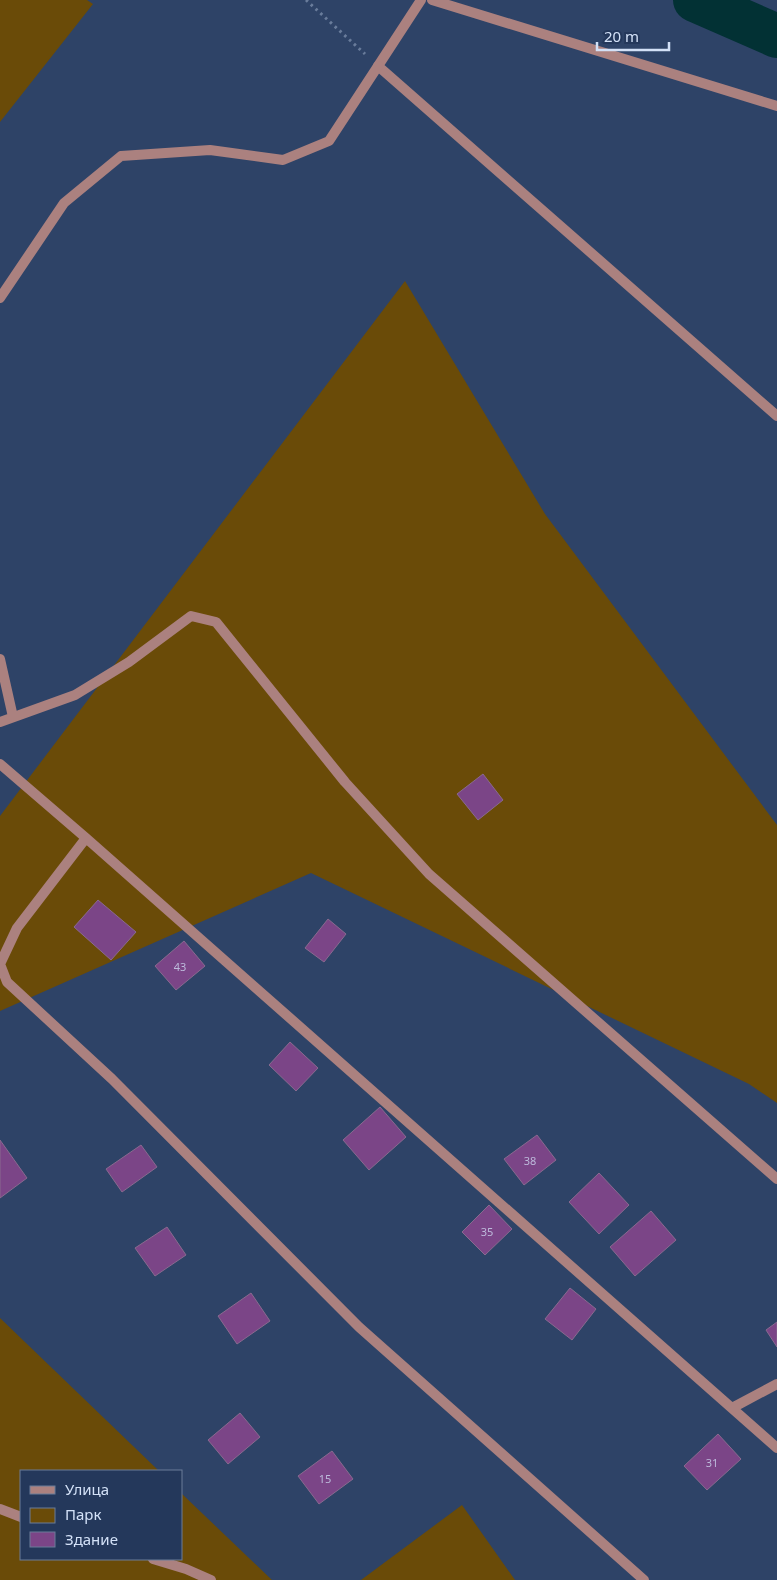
<svg xmlns="http://www.w3.org/2000/svg" width="777" height="1580" viewBox="0 0 777 1580" font-family="'Noto Sans',sans-serif">
<style>
.green{fill:#6a4b08}
.lines{fill:none;stroke-linecap:round;stroke-linejoin:round}
.river{stroke:#023134;stroke-width:44}
.building{fill:#7b4587;stroke:#896a8f}
.path{stroke:#697c9b;stroke-width:3;stroke-dasharray:2.5 4;stroke-linecap:butt}
.service{stroke:#ab817f;stroke-width:10}
.minor{stroke:#ab817f;stroke-width:10}
.labels{text-anchor:middle;dominant-baseline:central;stroke-width:4;stroke-linejoin:round;paint-order:stroke}
.number-label{font-size:11px;fill:#bdbadb}
</style>
<rect width="100%" height="100%" fill="#2e4367"/>
<path class="green" d="M0,0H87L93,4L0,122Z
M405,281L545,514L777,825V1103L749,1084L311,873L0,1011V816Z
M0,1318L159,1471H21V1559H181V1493L272,1580H0Z
M462,1505L515,1580H361Z"/>
<g class="lines">
<path class="river" d="M695,0L777,36"/>
</g>
<path class="building" d="M483,774L503,800L478,820L457,794Z
M98,900L136,932L111,960L74,927Z
M328,919L346,934L324,962L305,948Z
M184,941L205,966L176,990L155,966Z
M290,1042L318,1068L296,1091L269,1065Z
M380,1107L406,1137L369,1170L343,1140Z
M537,1135L556,1160L524,1185L504,1159Z
M0,1140L27,1178L0,1198Z
M141,1145L157,1167L122,1192L106,1169Z
M599,1173L629,1205L599,1234L569,1202Z
M489,1205L512,1229L485,1255L462,1232Z
M651,1211L676,1240L635,1276L610,1247Z
M167,1227L186,1255L155,1276L135,1248Z
M570,1288L596,1309L572,1340L545,1319Z
M251,1293L270,1321L237,1344L218,1316Z
M777,1322V1347L766,1330Z
M240,1413L260,1437L228,1464L208,1440Z
M718,1434L741,1459L707,1490L684,1466Z
M332,1451L353,1479L319,1504L298,1476Z"/>
<g class="lines">
<path class="path" d="M306,0L365,54"/>
<path class="service" d="M421,0L378,66L777,416
M432,0L777,106"/>
<path class="minor" d="M0,298L64,203L121,156L210,150L283,160L329,141L378,66
M0,659L13,717
M0,722L75,695L129,662L191,616L216,622L345,782L429,874L777,1179
M0,764L86,838L777,1448
M86,838L17,928L0,964L7,982L112,1079L359,1327L644,1580
M732,1408L777,1384
M0,1509L21,1517
M153,1559L186,1569L211,1580"/>
</g>
<g class="labels">
<g class="number-label">
<text x="180" y="966">43</text>
<text x="530" y="1160">38</text>
<text x="487" y="1231">35</text>
<text x="712" y="1462">31</text>
<text x="325" y="1478">15</text>
</g>
</g>
<rect x="20" y="1470" width="162" height="90" fill="#24385b" stroke="#6a7c99"/>
<rect x="30" y="1486" width="25" height="8" fill="#ab817f" stroke="#6a7c99"/>
<text x="65" y="1495" font-size="15" fill="#d3e1f7">Улица</text>
<rect x="30" y="1508" width="25" height="15" fill="#6a4b08" stroke="#6a7c99"/>
<text x="65" y="1520" font-size="15" fill="#d3e1f7">Парк</text>
<rect x="30" y="1532" width="25" height="15" fill="#7b4587" stroke="#6a7c99"/>
<text x="65" y="1545" font-size="15" fill="#d3e1f7">Здание</text>
<path d="M597 42v8h72v-8" fill="none" stroke="#d3e1f7" stroke-width="2.5"/>
<text x="604" y="42" font-size="15" fill="#d3e1f7" stroke="#24385b" stroke-width="4" paint-order="stroke">20 m</text>
</svg>
